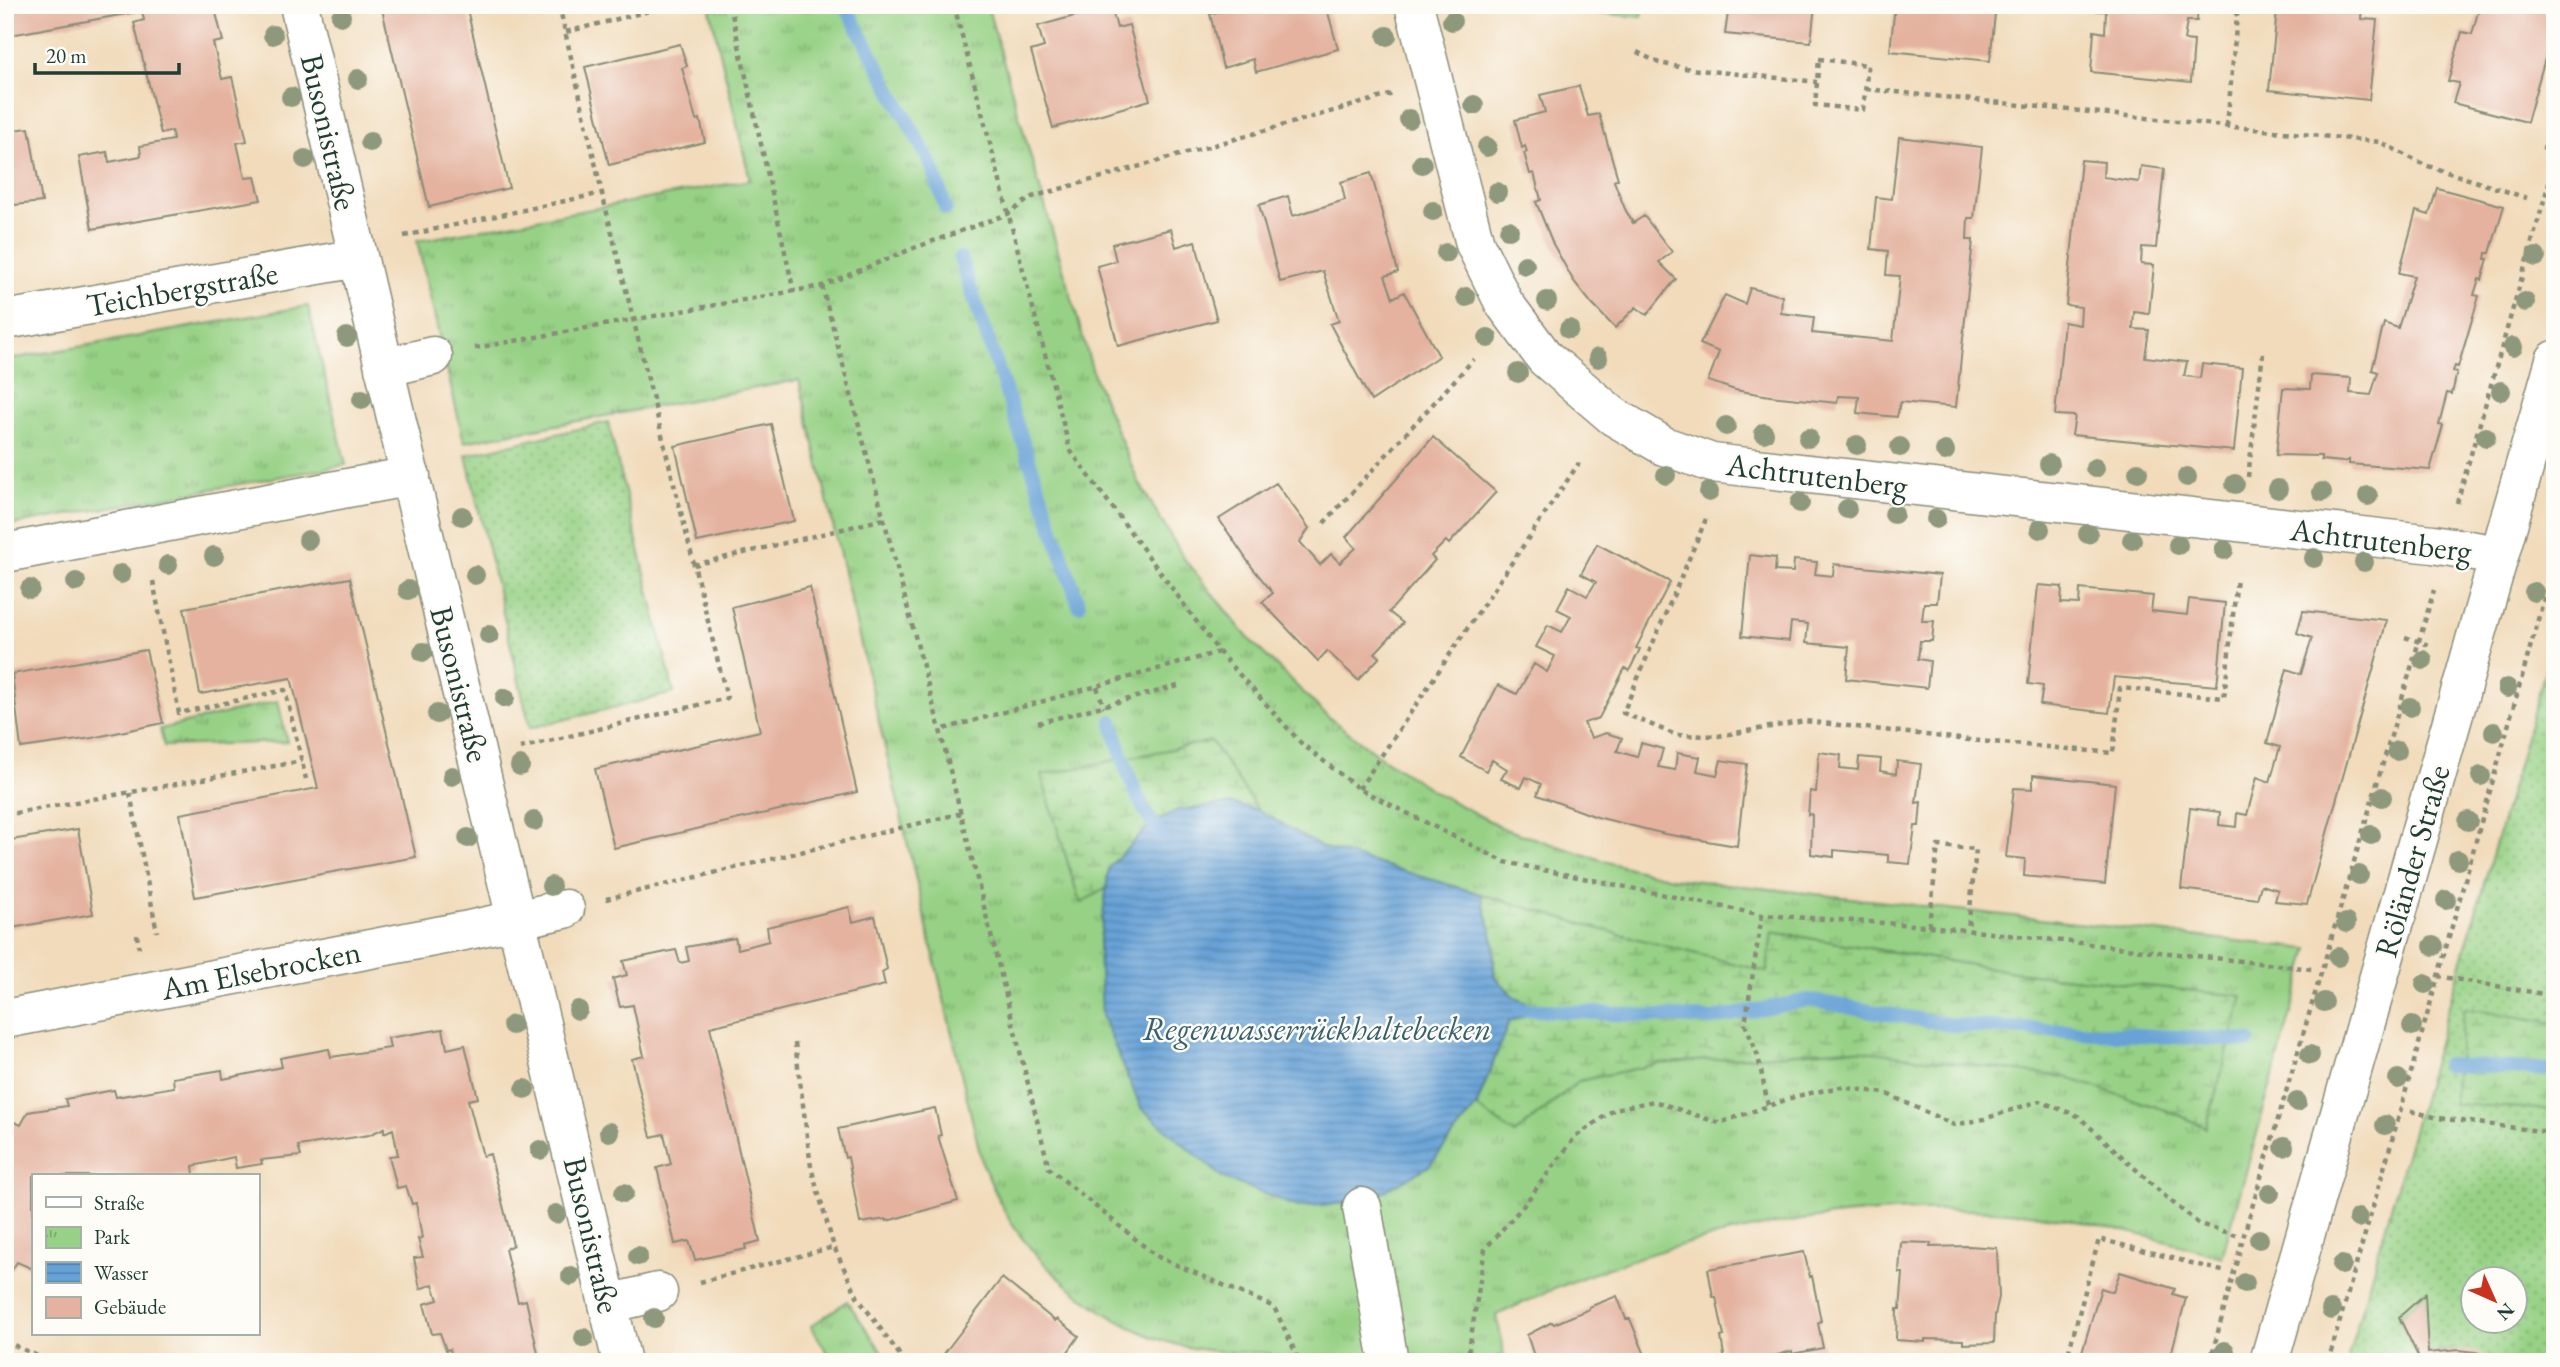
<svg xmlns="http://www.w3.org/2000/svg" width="2560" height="1367" viewBox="0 0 2560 1367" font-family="'EB Garamond',serif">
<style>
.grass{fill:url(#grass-dots);stroke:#5b875c;stroke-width:2;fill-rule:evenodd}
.wetland{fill:url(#wetland-marsh);stroke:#5b875c;stroke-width:2}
.park{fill:url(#park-tufts);stroke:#5b875c;stroke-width:2;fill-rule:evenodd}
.water{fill:url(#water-rules);stroke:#437086;stroke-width:2}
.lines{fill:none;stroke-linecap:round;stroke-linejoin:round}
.stream{stroke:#67a2d7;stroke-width:14}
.building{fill:#e4b29f}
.minor-casing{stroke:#888c78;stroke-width:41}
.path{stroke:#888c78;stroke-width:4.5;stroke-dasharray:5 5;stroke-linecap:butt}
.minor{stroke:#fff;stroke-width:38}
.tree{fill:#8e987c}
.labels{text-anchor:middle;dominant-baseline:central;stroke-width:5;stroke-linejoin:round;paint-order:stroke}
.street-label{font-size:32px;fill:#1f3d34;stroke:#fdfcf7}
.water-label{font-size:33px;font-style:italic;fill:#38606d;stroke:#fdfcf7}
</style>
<defs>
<pattern id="grass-dots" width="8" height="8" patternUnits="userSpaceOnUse" patternTransform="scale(1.75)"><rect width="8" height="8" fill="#97d185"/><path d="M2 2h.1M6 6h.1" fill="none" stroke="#7bab6e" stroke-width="1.8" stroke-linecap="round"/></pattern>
<pattern id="wetland-marsh" width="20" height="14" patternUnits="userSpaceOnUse" patternTransform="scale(1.75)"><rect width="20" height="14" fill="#97d185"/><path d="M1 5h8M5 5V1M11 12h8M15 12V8" fill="none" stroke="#7bab6e"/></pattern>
<pattern id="park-tufts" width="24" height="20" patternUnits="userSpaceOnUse" patternTransform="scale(1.75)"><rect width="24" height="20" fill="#97d185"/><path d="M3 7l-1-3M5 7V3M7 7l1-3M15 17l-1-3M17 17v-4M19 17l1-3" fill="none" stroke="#7bab6e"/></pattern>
<pattern id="water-rules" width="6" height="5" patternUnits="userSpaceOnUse" patternTransform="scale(1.75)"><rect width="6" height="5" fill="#67a2d7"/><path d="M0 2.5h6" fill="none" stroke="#5485af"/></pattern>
</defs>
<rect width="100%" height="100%" fill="#fdfcf7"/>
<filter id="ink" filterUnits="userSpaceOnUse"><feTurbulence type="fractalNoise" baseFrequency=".0143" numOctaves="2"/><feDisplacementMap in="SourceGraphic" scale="14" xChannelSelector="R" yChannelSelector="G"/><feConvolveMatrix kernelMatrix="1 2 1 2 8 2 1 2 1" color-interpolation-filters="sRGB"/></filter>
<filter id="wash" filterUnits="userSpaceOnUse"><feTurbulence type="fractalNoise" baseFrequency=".00686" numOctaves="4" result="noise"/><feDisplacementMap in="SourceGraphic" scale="28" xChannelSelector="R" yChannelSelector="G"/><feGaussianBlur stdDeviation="1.57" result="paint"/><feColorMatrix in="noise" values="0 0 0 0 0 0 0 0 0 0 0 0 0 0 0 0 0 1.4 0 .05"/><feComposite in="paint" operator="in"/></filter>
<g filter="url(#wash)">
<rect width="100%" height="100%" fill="#f1dbbb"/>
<path class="grass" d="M1509,5H1643L1642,17Z
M608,422L674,693L530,728L466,455Z
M2555,636V1023L2464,1008L2531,1107L2555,1110V1357L2549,1362C2534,1362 2513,1365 2499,1361C2469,1353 2460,1347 2428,1353L2424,1295L2399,1317L2418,1356L2407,1362H2350L2348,1357ZM2472,1280H2514V1322H2472Z"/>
<path class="wetland" d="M1211,741L1258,810L1232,804L1178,810L1151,824L1109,867L1107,888L1080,903L1041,775Z
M1481,894L1600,929L1766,971L1772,932L2015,972L2244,996L2206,1128L2177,1114L1849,1049L1658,1064L1579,1081L1515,1134L1476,1107L1509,1022L1512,995L1494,975V942Z
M2464,1008L2555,1023V1110L2453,1104Z"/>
<path class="park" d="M709,5H987L1095,379L1138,481L1185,560L1248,638L1327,716L1382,758L1438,794L1505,829L1614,864L1672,878L2309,949L2222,1257C2148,1236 2072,1215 1994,1211C1823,1202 1651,1239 1497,1315L1505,1362H1272L1270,1353C1249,1352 1227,1353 1206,1350C1134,1342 1065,1293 1022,1238C1004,1215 993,1188 982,1162L799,380L464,442L417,241L750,180ZM1211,741L1258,810L1320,847L1600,929L1767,972L1772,932L2015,972L2243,996L2206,1128L2177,1114L2065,1077L1849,1049L1658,1064L1579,1081L1515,1134L1476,1107L1429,1166L1099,948L1107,888L1080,903L1041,775Z
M308,306L346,465L5,526V360Z
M278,701L287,742L164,746L160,729Z
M847,1301L889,1362H833L811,1326Z"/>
<path class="water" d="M1232,804L1258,810L1321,847L1481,894L1494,942V975L1512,995L1538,1010L1509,1022L1476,1107L1429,1166L1374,1197L1348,1203L1298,1207L1223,1178L1141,1108L1102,1016L1099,948L1109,867L1151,824L1178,810Z"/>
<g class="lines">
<path class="stream" d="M845,5L932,166L946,209
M960,258L1079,605
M1112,721C1122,759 1137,808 1163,837
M1520,1009L1712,1019L1808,1000L1952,1025L2249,1041
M2446,1065L2555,1070"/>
</g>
<g id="blocks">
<path class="building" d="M5,5H214L223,41L213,43L222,79L232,77L247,141L237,143L245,178L255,177L261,200L92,229L79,157L107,152L109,162L141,156L140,146L173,140L172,131L161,134L134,23L144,20L142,11L5,36Z
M381,5H466L509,188L429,207Z
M1239,5H1326L1338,49L1256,72L1253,59L1223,68L1210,14Z
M1729,5H1815L1811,42L1725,34Z
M1895,5H1996L1990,61L1890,51Z
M2096,5H2198L2197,21H2187L2184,40L2194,41L2191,82L2091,72L2094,31L2105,33L2106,11H2096Z
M2293,5H2362L2361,19L2377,20L2369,100L2269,90L2277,10L2292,11Z
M2480,5H2555V23L2527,122L2453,103L2459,83L2448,81L2462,32L2472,34Z
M1111,6L1117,28L1129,25L1150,100L1053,128L1031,51L1044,47L1038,26Z
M680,44L687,66L682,68L696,120L700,119L705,142L609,165L585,67Z
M1579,86L1588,116L1599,114L1618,179L1614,181L1625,209L1633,223L1644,216L1672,252L1659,262L1676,279L1647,315L1636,307L1615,328L1592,304L1573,280L1553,244L1536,202L1541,200L1534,173L1530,174L1524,153L1527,152L1525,146L1522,148L1515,120L1545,112L1540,95Z
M29,128L42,202L5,206V131Z
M1899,137L1982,147L1974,218H1968L1967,240H1973L1956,407L1900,402L1897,417L1857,413L1859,397L1838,396L1837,403L1770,396L1735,390L1708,381L1719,352L1700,344L1725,295L1745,304L1750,288L1782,296L1781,313L1814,317L1812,333L1893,341L1900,276L1886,275L1888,251L1871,249L1876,197L1892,199Z
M2081,160L2104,162L2103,177L2139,182L2141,166L2164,169L2156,248L2142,247L2141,264L2154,265L2149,314L2134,312L2133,329L2149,330L2145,357L2187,362L2184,376L2200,378L2202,364L2242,368L2234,451L2072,435L2075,416L2055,415L2064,322L2080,325L2081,307L2066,305Z
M1371,173L1398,272L1385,276L1393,298L1404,292L1439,356L1371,401L1330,324L1339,321L1323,271L1280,282L1259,205L1288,196L1293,216L1345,200L1341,182Z
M2437,188L2504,206L2490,253H2486L2485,259H2488L2482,280L2479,279L2474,295L2479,296L2458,367L2455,366L2453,371L2457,372L2452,394L2447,393L2439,424L2443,425L2430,470L2349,464V460L2343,462L2321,460V456L2276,455L2283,388L2310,389L2311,375L2351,378L2350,393L2371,395L2378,372L2372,370L2384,323L2398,328L2414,276L2399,273L2416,211L2429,215Z
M1171,229L1176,247L1195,241L1217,320L1118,346L1097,266L1116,261L1112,244Z
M771,424L794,521L697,542L675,446Z
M1433,437L1496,492L1449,544L1446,541L1431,556L1435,560L1389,612L1403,623L1375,653L1380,657L1358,680L1327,651L1318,661L1262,602L1273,593L1251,566L1219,519L1276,483L1309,528L1300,542L1320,565L1331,554L1340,563L1356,548L1346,537Z
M1597,544L1670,582L1636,648L1640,649L1629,671L1625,668L1599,718L1584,723L1591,738L1606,733L1622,738L1617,751L1637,757L1641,743L1663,749L1658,767L1675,770L1677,753L1700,757L1697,771L1717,775L1721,760L1747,764L1737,846L1665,834L1597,817L1537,795L1541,784L1526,777L1521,788L1501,779L1507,769L1492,760L1486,771L1461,757L1498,685L1517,694L1534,664L1547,672L1555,656L1536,647L1548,625L1562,632L1571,616L1557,609L1569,586L1587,596L1596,582L1581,574Z
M1750,555L1776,558L1775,571L1793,572L1794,560L1817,562L1815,574L1833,576L1834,564L1940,575L1937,603H1924L1922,621H1934L1932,641H1920L1918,659L1930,661L1927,688L1846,679L1849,647L1806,643L1808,624L1791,622L1789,641L1742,636Z
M350,578L416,857L195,897L180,814L318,788L291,678L200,694L184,608Z
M2038,585L2062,587L2061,603L2079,604L2080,589L2153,596L2151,611L2187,615L2189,599L2225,603L2217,686L2114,677L2109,713L2040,705L2043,686L2028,684Z
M810,587L857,792L614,848L595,769L760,731L732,607Z
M2303,611L2387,620L2307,904L2275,901L2278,890L2261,885L2257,899L2181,889L2190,808L2220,812L2219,825L2236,827L2237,813L2247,815L2257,777L2270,782L2280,747L2267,743L2287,669L2301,674L2312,638L2297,633Z
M146,650L163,723L92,738L21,748L12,674Z
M1819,752L1841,755L1840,768L1858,770L1859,757L1881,759L1880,771L1896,774L1897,761L1921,764L1916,803L1921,802L1919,826H1915L1910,864L1888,862V855L1834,850V857L1811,854L1812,814L1808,815L1810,791L1816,792Z
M2033,775L2115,784L2105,884L2024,876L2025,859L2006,857L2014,788L2033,789Z
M78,829L93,914L5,929V841Z
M849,907L853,922L875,916L887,969L882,972L885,985L710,1027L760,1241L745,1245L746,1249L695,1260L689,1241L675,1244L657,1168L671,1164L664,1134L651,1137L632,1059L644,1056L633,1005L620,1007L613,979L627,975L623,961L676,950L680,963L689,961L686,947L735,938L738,949L769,941L767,927Z
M443,1029L447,1049L465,1045L478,1098L468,1100L483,1156L490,1154L513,1245L505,1249L518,1302L526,1300L540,1362H453L450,1349L446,1350L440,1333L432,1334L424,1304L438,1300L433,1284L420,1289L414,1258L423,1257L418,1239L422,1238L416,1203L412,1204L406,1186L397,1188L389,1156L398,1155L393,1129L384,1133V1128L369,1135L298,1146L301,1156L261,1160L262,1164L236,1168L234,1157L193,1166L194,1175L188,1176H33V1269L17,1262L12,1270L5,1266V1118L21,1125L28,1112L67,1106L65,1099L114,1090L116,1097L174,1087L173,1078L222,1070L223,1079L282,1067L280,1058L329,1049L331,1057L390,1048L388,1038Z
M935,1108L941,1135L938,1136L958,1201L887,1221L886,1219L860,1223L848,1157L845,1158L838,1129Z
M1901,1242L1931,1243L1930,1247L1969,1246L1997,1248L1999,1297L1995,1315L1994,1343L1963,1344V1340L1925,1339V1342L1896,1340L1897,1309H1900L1903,1273H1899Z
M1804,1252L1810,1277L1812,1276L1821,1321L1818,1323L1823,1348L1792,1354V1351L1752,1362H1725L1721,1337L1724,1336L1716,1297H1713L1708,1269Z
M2120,1272L2175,1289L2173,1294L2186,1298L2169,1362H2079L2101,1288L2113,1292Z
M1002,1278L1055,1321L1057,1319L1079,1336L1065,1356L1068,1358L1065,1362H952L943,1355Z
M2425,1294L2428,1353L2459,1350L2476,1352L2500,1362H2407L2418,1356L2399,1317Z
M1617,1296L1626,1319H1630L1648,1362H1536L1527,1335L1552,1322L1554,1324L1589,1309V1307Z"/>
</g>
</g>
<g filter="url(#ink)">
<use href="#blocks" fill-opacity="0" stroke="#888c78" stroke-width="2"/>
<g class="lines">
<g class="minor-casing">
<path id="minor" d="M299,5L398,426L622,1362
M1414,5L1475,244L1504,303L1545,358L1613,416L1664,446L1712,463L2433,544L2499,555
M5,320L358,258
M384,368L433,356
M5,553L411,476
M5,1019L464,931L565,909
M1362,1207L1389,1362
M608,1304L658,1292
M2269,1362L2555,360"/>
</g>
<path class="path" d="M730,5L794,292
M954,5L1070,450L1219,652L1301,743L1359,789L1505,862L1762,915L1929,926L2312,969
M566,32L673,5
M1637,52L1659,63L1690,69L1817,82
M1819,59L1868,65L1863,110L1815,105Z
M1866,89L2380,142L2425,165L2527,198
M2227,126L2238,5
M2542,147L2555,150
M404,236L602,193L559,5
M822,286L940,730
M475,348L822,286L914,248L1008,214L1032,197L1393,94
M2248,477L2263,353
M2457,503L2555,162
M1706,519L1623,713L1676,735L1718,736L1805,721L1969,740L2113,753L2120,688L2224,698L2237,578
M1324,523L1474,359
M694,565L884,519
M153,581L179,713L285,690L306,779
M2405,637L2429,645
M1219,652L940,730L1049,1168L1156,1256L1274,1307L1300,1362
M1097,687L1104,707
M1038,723L1178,686
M520,748L727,698L602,193
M1359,789L1579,463
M130,793L157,932
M5,815L302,761
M606,899L962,813
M1762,915L1745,1024L1758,1056L1768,1105
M1929,926L1938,846L1976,849L1968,930
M137,935L139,948
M2437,976L2555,996
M795,1043L811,1167L834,1247L858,1298L905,1362
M2411,1111L2438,1118L2555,1133
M700,1282L834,1247
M5,1341L51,1362
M1467,1362L1485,1249L1524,1205L1575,1137L1615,1109L1654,1101L1719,1123L1797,1096L1840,1087L1885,1093L1954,1125L1984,1119L2039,1101L2078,1116L2167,1198L2199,1224L2236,1235
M2066,1362L2099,1239L2226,1272
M2210,1362L2243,1238L2434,590
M2328,1362L2387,1158L2555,559"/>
<use href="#minor" class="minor"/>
</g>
<g class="tree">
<circle cx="341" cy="16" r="10"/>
<circle cx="1452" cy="21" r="10"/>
<circle cx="273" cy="35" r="10"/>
<circle cx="1387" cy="36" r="10"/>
<circle cx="358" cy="79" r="10"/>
<circle cx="291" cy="97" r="10"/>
<circle cx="1474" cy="105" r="10"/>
<circle cx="1409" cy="119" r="10"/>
<circle cx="370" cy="142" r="10"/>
<circle cx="1487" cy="147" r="10"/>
<circle cx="305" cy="159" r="10"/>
<circle cx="1422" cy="164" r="10"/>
<circle cx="1497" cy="192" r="10"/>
<circle cx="1433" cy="211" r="10"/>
<circle cx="1509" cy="230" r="10"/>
<circle cx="1446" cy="253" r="10"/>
<circle cx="2536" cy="257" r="10"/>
<circle cx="1525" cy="265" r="10"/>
<circle cx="1466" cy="297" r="10"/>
<circle cx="1547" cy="301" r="10"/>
<circle cx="2525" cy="302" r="10"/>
<circle cx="1569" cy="329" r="10"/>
<circle cx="347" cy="337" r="10"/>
<circle cx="1488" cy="338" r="10"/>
<circle cx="2513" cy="347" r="10"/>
<circle cx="1598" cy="358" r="10"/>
<circle cx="1518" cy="373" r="10"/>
<circle cx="2501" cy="391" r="10"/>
<circle cx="362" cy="399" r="10"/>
<circle cx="1726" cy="426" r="10"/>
<circle cx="1764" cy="433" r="10"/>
<circle cx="2486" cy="437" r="10"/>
<circle cx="1808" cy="438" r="10"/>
<circle cx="1857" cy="445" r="10"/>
<circle cx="1900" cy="447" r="10"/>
<circle cx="1945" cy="451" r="10"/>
<circle cx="2049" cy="464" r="10"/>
<circle cx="2095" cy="468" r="10"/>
<circle cx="2138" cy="472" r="10"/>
<circle cx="1666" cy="475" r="10"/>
<circle cx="2187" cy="477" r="10"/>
<circle cx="2235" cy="484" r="10"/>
<circle cx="2278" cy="489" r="10"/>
<circle cx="1709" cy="492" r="10"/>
<circle cx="2322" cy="492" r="10"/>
<circle cx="2368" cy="496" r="10"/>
<circle cx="1800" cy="503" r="10"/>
<circle cx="1847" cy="509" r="10"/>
<circle cx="1894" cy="514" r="10"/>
<circle cx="462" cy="516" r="10"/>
<circle cx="1936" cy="519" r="10"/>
<circle cx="2040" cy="529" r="10"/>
<circle cx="2088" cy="534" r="10"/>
<circle cx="308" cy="540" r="10"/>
<circle cx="2132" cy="540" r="10"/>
<circle cx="2178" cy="545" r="10"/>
<circle cx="2224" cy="550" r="10"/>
<circle cx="214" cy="556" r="10"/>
<circle cx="2314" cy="558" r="10"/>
<circle cx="2364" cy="562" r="10"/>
<circle cx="168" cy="565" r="10"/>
<circle cx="121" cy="574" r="10"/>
<circle cx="475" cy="575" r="10"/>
<circle cx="76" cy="582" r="10"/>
<circle cx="30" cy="589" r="10"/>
<circle cx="408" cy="590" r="10"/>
<circle cx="2534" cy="592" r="10"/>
<circle cx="489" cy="635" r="10"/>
<circle cx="423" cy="652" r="10"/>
<circle cx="2423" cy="660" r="10"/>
<circle cx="2507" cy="688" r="10"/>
<circle cx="505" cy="698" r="10"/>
<circle cx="2410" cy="707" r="10"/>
<circle cx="437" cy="714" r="10"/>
<circle cx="2494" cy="732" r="10"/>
<circle cx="2397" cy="751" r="10"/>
<circle cx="520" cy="766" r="10"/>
<circle cx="452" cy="776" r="10"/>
<circle cx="2481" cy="776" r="10"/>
<circle cx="2382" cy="797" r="10"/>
<circle cx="534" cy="821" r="10"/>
<circle cx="2468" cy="821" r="10"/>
<circle cx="2371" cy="835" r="10"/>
<circle cx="468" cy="838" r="10"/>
<circle cx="2458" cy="860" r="10"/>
<circle cx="2359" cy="875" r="10"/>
<circle cx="551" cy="886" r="10"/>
<circle cx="2446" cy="900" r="10"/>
<circle cx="2346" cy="923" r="10"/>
<circle cx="2433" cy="946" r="10"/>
<circle cx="2338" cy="957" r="10"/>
<circle cx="2425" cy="984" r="10"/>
<circle cx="2324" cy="1002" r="10"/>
<circle cx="578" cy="1010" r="10"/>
<circle cx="512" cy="1025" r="10"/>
<circle cx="2412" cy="1026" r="10"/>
<circle cx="2310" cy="1055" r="10"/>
<circle cx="2398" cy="1079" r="10"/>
<circle cx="525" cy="1089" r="10"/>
<circle cx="2297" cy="1102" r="10"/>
<circle cx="2385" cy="1125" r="10"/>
<circle cx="609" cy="1132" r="10"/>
<circle cx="2284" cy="1147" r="10"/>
<circle cx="540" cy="1150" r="10"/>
<circle cx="624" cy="1193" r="10"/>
<circle cx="2270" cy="1193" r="10"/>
<circle cx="556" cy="1214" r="10"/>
<circle cx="2358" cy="1218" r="10"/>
<circle cx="2259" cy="1239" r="10"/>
<circle cx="638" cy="1256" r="10"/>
<circle cx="2342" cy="1265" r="10"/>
<circle cx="571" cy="1276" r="10"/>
<circle cx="2245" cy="1283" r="10"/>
<circle cx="2331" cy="1310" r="10"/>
<circle cx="654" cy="1318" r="10"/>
<circle cx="584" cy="1338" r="10"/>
<circle cx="2225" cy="1351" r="10"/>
</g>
</g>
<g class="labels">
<g class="street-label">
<text transform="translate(329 132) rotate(77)">Busonistraße</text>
<text transform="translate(182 289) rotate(-10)">Teichbergstraße</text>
<text transform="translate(1817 475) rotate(7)">Achtrutenberg</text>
<text transform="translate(2381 540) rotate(7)">Achtrutenberg</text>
<text transform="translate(460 684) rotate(76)">Busonistraße</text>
<text transform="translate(2412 861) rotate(-74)">Röländer Straße</text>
<text transform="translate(261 970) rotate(-11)">Am Elsebrocken</text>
<text transform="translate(592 1235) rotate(77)">Busonistraße</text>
</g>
<g class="water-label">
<text x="1317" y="1028">Regenwasserrückhaltebecken</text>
</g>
</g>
<rect width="2560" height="1367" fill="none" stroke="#fdfcf7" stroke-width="28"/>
<rect x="32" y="1174" width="228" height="161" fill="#fdfcf7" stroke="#a4b0a9" stroke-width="2"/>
<rect x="46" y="1197" width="35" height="10" fill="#ffffff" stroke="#a4b0a9" stroke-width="2"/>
<text x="94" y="1210" font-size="21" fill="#1f3d34">Straße</text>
<rect x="46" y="1227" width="35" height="21" fill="url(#park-tufts)" stroke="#a4b0a9" stroke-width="2"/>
<text x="94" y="1244" font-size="21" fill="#1f3d34">Park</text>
<rect x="46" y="1262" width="35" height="21" fill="url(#water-rules)" stroke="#a4b0a9" stroke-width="2"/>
<text x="94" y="1280" font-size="21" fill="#1f3d34">Wasser</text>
<rect x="46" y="1297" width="35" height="21" fill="#e4b29f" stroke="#a4b0a9" stroke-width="2"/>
<text x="94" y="1314" font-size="21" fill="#1f3d34">Gebäude</text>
<g transform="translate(2494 1300) rotate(135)"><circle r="33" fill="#fdfcf7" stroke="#a4b0a9" stroke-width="2"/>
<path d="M0-5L12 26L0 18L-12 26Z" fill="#c8321e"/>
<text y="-10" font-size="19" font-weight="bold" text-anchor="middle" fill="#1f3d34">N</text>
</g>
<path d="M35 63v10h144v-10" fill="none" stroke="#1f3d34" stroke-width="3.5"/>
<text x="46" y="63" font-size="21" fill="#1f3d34" stroke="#fdfcf7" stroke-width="5" paint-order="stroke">20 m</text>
</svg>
